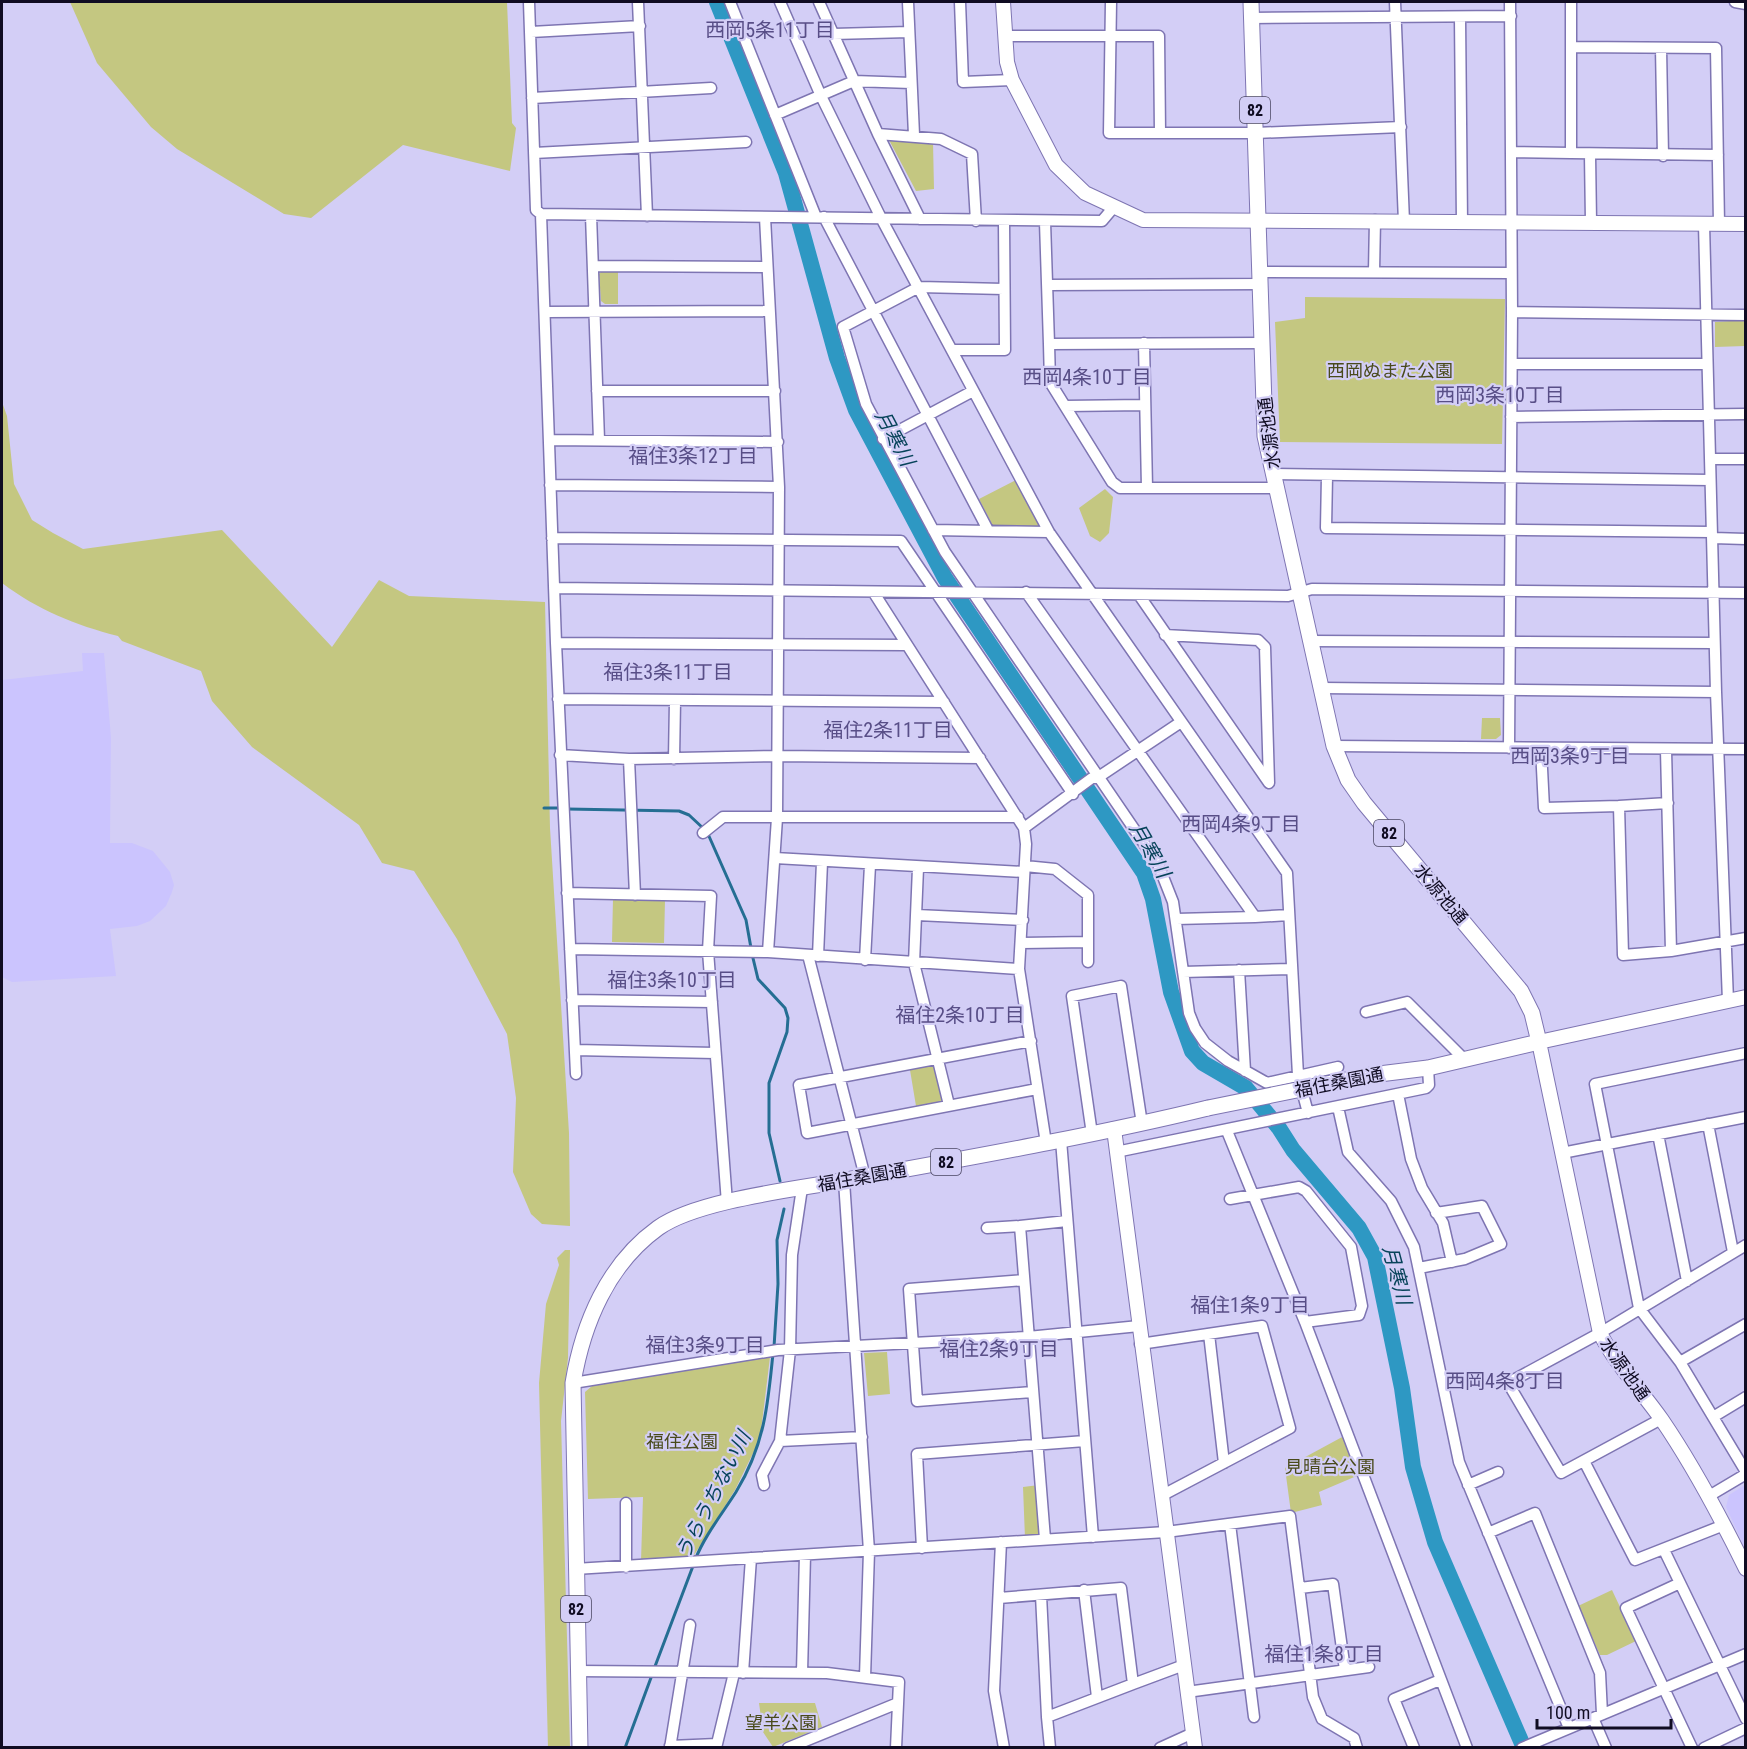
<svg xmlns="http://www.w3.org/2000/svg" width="1747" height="1749" viewBox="0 0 1747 1749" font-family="'Roboto Condensed','Noto Sans JP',sans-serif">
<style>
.built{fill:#cbc4fe}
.green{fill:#c4c781}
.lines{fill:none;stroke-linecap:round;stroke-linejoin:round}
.stream{stroke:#256e93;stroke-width:3}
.river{stroke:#2e98c3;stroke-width:16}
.street-casing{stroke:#7e75b2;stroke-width:13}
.secondary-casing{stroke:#7e75b2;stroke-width:16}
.primary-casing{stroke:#7e75b2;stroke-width:17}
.street{stroke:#fff;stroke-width:10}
.secondary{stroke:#fff;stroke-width:14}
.primary{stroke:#fff;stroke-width:15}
.primary-bridge-casing{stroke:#7e75b2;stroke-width:17;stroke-linecap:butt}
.primary-bridge{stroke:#fff;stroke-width:15}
.labels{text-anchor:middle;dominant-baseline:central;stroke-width:4.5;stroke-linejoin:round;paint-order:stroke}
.shield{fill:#d3cef6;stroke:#4a4662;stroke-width:1.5}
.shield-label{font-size:16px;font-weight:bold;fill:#100c22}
.park-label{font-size:18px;fill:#494a1a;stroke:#d3cef6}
.street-label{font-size:18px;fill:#100c22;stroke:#d3cef6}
.neighbourhood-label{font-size:20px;fill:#584e87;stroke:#d3cef6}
.water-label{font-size:20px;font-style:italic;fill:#07435a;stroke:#d3cef6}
</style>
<rect width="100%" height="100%" fill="#d3cef6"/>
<path class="built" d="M82,653H104L111,738L110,843H132L153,851L170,872L174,885L172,892L166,906L150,921L137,926L110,929L116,976L12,982L2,977V680L83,671Z
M1745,1485V1548L1726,1507L1729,1495Z"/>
<path class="green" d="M70,2H507L512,123L516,128L510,171L403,145L311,218L284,214L177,149L151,127L97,63Z
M889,140L933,142L934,189L916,191Z
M603,270H618V304H605L601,301L599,274Z
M1305,297L1505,299L1502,444L1280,442L1275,322L1305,318Z
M1745,320V346L1715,347V322Z
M2,402L7,416L14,484L32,520L53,533L83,549L222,530L332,647L379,580L409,596L545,602L550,828L569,1133L570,1226L542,1224L531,1214L513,1172L516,1098L507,1034L457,939L414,871L382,863L359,825L252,747L212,701L201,671L122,641L118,636C75,625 38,610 2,583Z
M1016,480L1046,530H995L979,499Z
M1105,489L1113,497L1109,533L1100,542L1090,536L1079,508Z
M1482,718H1500L1501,735L1496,739H1481Z
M613,899L665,900L664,943L612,942Z
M931,1066L935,1068L943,1099L940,1102L916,1106L910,1070Z
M565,1250H570L568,1358L561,1421L570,1747L548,1748L539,1383L546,1304L559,1265L557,1258Z
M887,1352L890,1394L868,1396L864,1353Z
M770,1357L760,1439L735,1490L691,1560L641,1561L643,1497L588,1499L585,1392L592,1386Z
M1344,1436L1359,1475L1319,1492L1322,1505L1291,1513L1285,1468Z
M1039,1485L1042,1538H1025L1023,1487Z
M1612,1590L1636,1641L1607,1655H1600L1578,1606Z
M759,1703H815L822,1727L773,1747L763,1732Z"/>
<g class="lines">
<path class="stream" d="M544,808H560
M567,809L679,811L689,815L704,829
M708,834L746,920L751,948
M752,954L758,979L785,1008L788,1018L787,1032L769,1083V1133L780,1181
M774,1347L778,1284L777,1240L784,1209
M695,1560C705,1535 722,1514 736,1492C764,1446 768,1406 773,1353
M654,1669L693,1566
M625,1748L652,1675"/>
<path class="river" d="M717,2L786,173L837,358L856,410L945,578L1144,873L1153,899L1171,992L1192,1051L1203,1063L1246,1088L1279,1128L1293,1150L1359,1228L1375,1257L1402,1388L1413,1467L1435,1542L1524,1748"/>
<g class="street-casing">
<path id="street" d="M529,2L536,210L541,214
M638,2L647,216
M730,2L816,217
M780,2L821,96L881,218L1049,532L1287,873L1298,1075L1308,1113
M819,2L878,134L920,219
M908,2L914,135
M960,2L963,82L1012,80
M1111,2L1109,133H1256L1401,127
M1395,2L1404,222
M1735,2L1746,4
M1251,18L1511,16
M1460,18L1462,223
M531,32L640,26
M833,34L909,32
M1005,36H1159L1160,133
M1571,47L1716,48L1719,224
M1661,48L1663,156
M532,98L711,88
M775,115L854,81L911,83
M878,134L941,139L972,154L976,221
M1512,152L1571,153V2
M534,153L746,142
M1571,153L1718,155
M1590,155L1591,222
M591,215L599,440
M765,217L779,487L777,818L768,952
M824,217L988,530
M1045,222L1049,344L1262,343
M1704,224L1716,692L1728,1001
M594,266L766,267
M1261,272L1511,273
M1374,272L1375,220
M1048,285L1261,284
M1004,289L919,287L843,327L866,404L945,552L1158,864L1173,902L1189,1013L1195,1028L1205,1043L1228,1061L1267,1083L1338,1067
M545,312L769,311
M1512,312L1746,315
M1144,343L1147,488
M1049,344L1050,382L1112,482L1120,488H1276
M952,350H1005L1004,222
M1512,364H1707
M597,391H775
M1065,406L1144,405
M1511,417L1746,414
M883,439L973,391
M549,440L778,442
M1710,459H1746
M1273,474L1710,480
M1327,476L1326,528L1711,532
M550,485L779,487
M933,530L1049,532
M552,538L901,541L1073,794
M1713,538L1746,539
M554,588L1288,596L1312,589L1746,593
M1026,592L1255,917L1289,915
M874,593L1024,828L1026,844L1019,969L1046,1143
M1139,595L1269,783L1265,647L1258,640L1165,635
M1310,641L1714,643
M556,643L906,645
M1321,688L1716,692
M558,699L944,702
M1334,746L1746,749
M1509,748L1512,312L1510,2
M1541,749L1544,808L1619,806L1623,955L1671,951L1746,938
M1666,750L1671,951
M560,755L629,759L777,756L980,758
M629,759L635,895
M674,759L675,701
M1619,806L1668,803
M1024,828L1092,778H1097L1181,722
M703,833L723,817H1018
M775,858L1024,872
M1025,866L1055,869L1088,895V962
M918,868L914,963L949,1105
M567,893L711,896L708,951L727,1203
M917,915L1023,920
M1176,919L1255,917
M1022,943L1088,942
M570,949L768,952L1019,969
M808,955L865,1177
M818,956L822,862
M865,960L870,865
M1239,970L1245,1071
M1183,972L1292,969
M572,1000L712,1002
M1366,1012L1407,1002L1465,1060
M1031,1041L799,1085L807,1133L1037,1089
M575,1050L715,1053
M1746,1053L1595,1084L1639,1308L1680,1362L1746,1472
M576,1074L556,643L541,214L1102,221L1113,208
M1398,1094L1411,1159L1422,1188L1443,1223L1452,1262
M1338,1107L1348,1152L1391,1201L1414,1247L1459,1462L1569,1728
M1708,1124L1733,1252
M1227,1131L1305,1322L1467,1748
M1092,1134L1072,996L1121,986L1142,1124
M1658,1134L1687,1281
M1061,1140L1093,1537
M1116,1152L1426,1088L1429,1085L1428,1068
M1562,1153L1746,1117
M844,1181L869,1551L865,1677
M1230,1199L1299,1187L1306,1191L1351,1247L1362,1306L1359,1315L1305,1322
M987,1228L1020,1226
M1419,1268L1465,1259L1501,1244L1482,1206L1436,1213
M1024,1280L909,1289L917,1401L1032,1392
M1209,1334L1224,1463
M1140,1344L1262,1326L1290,1428L1161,1496
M1680,1362L1746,1324
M573,1383L778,1350L1028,1337L1139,1326
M1713,1417L1746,1397
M1661,1419L1561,1473L1508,1383L1600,1333L1746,1245
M780,1441L862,1437
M1584,1461L1635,1560L1724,1525
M764,1485L762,1475L780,1441L790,1350L792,1255L802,1188
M1468,1485L1498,1472
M1709,1496L1746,1474
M626,1503V1567
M1230,1524L1254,1717
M1488,1533L1535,1513L1600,1673L1602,1714
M1045,1539L1020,1226L1067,1221
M1001,1542L994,1691L1004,1748
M922,1548L917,1454L1085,1441
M1664,1550L1746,1719
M575,1569L1166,1532L1290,1516L1313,1697L1322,1719L1354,1738L1357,1748
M1680,1583L1626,1608L1692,1748
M1300,1588L1333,1584L1345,1670
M1084,1590L1097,1697
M1041,1595L1047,1717
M999,1598L1121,1588L1133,1684L1184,1665
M577,1671L827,1673L899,1682L896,1748
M802,1672L805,1555
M743,1673L751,1558
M1187,1692L1369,1667
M1593,1718L1606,1748
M670,1746L717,1744
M670,1748L690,1625
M716,1748L734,1673
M788,1748L898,1703
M1050,1748L1047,1717L1133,1684
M1160,1748L1193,1733
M1414,1748L1394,1699L1440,1680
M1522,1748L1746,1654
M1704,1748L1746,1728"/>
</g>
<g class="secondary-casing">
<path id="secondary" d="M1003,2L1007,62L1012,80L1056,165L1085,193L1143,220L1746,224
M1746,997L1539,1042L1600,1333C1616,1365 1641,1390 1662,1420C1694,1467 1721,1518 1746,1569
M1114,1129L1195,1748"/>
</g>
<g class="primary-casing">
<path id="primary" d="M1251,2L1265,436L1334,746L1348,780L1364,803L1521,991L1532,1013L1539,1042L1428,1068L1371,1075
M580,1748L573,1383C583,1323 608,1264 658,1228C697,1200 798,1189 847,1180C967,1158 1088,1137 1208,1108"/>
</g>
<use href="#street" class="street"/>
<use href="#secondary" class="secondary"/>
<use href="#primary" class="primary"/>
<g class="primary-bridge-casing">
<path id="primary-bridge" d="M1208,1108L1371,1075"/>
</g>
<use href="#primary-bridge" class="primary-bridge"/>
</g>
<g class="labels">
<g class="shield">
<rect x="1240" y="97" width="30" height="26" rx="4.5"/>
<rect x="1374" y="820" width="30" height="26" rx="4.5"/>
<rect x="931" y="1149" width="30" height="26" rx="4.5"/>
<rect x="561" y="1596" width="30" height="26" rx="4.5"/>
</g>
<g class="shield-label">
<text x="1255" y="110">82</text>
<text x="1389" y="833">82</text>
<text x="946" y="1162">82</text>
<text x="576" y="1609">82</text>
</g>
<g class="park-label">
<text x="1390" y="370">西岡ぬまた公園</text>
<text x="682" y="1441">福住公園</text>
<text x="1330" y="1466">見晴台公園</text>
<text x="781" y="1722">望羊公園</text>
</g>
<g class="street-label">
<text transform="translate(1269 433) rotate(-97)">水源池通</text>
<text transform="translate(1441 894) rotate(50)">水源池通</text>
<text transform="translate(1339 1082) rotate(-11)">福住桑園通</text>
<text transform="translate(862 1177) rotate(-10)">福住桑園通</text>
<text transform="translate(1625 1369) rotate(55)">水源池通</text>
</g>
<g class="neighbourhood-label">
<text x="770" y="30">西岡5条11丁目</text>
<text x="1087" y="377">西岡4条10丁目</text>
<text x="1500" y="395">西岡3条10丁目</text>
<text x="693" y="456">福住3条12丁目</text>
<text x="668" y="672">福住3条11丁目</text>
<text x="888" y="730">福住2条11丁目</text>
<text x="1570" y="756">西岡3条9丁目</text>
<text x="1241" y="824">西岡4条9丁目</text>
<text x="672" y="980">福住3条10丁目</text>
<text x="960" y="1015">福住2条10丁目</text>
<text x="1250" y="1305">福住1条9丁目</text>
<text x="705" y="1345">福住3条9丁目</text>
<text x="999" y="1349">福住2条9丁目</text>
<text x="1505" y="1381">西岡4条8丁目</text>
<text x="1324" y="1654">福住1条8丁目</text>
</g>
<g class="water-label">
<text transform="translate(895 438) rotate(62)">月寒川</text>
<text transform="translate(1150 850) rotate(60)">月寒川</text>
<text transform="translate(1397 1275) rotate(75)">月寒川</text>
<text transform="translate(713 1495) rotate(-63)">うらうちない川</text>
</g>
</g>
<rect width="1747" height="1749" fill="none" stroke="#100c22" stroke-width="6"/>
<path d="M1537 1719v9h134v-9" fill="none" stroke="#100c22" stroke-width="3"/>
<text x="1546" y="1719" font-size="18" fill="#100c22" stroke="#d3cef6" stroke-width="4.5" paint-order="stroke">100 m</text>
</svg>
